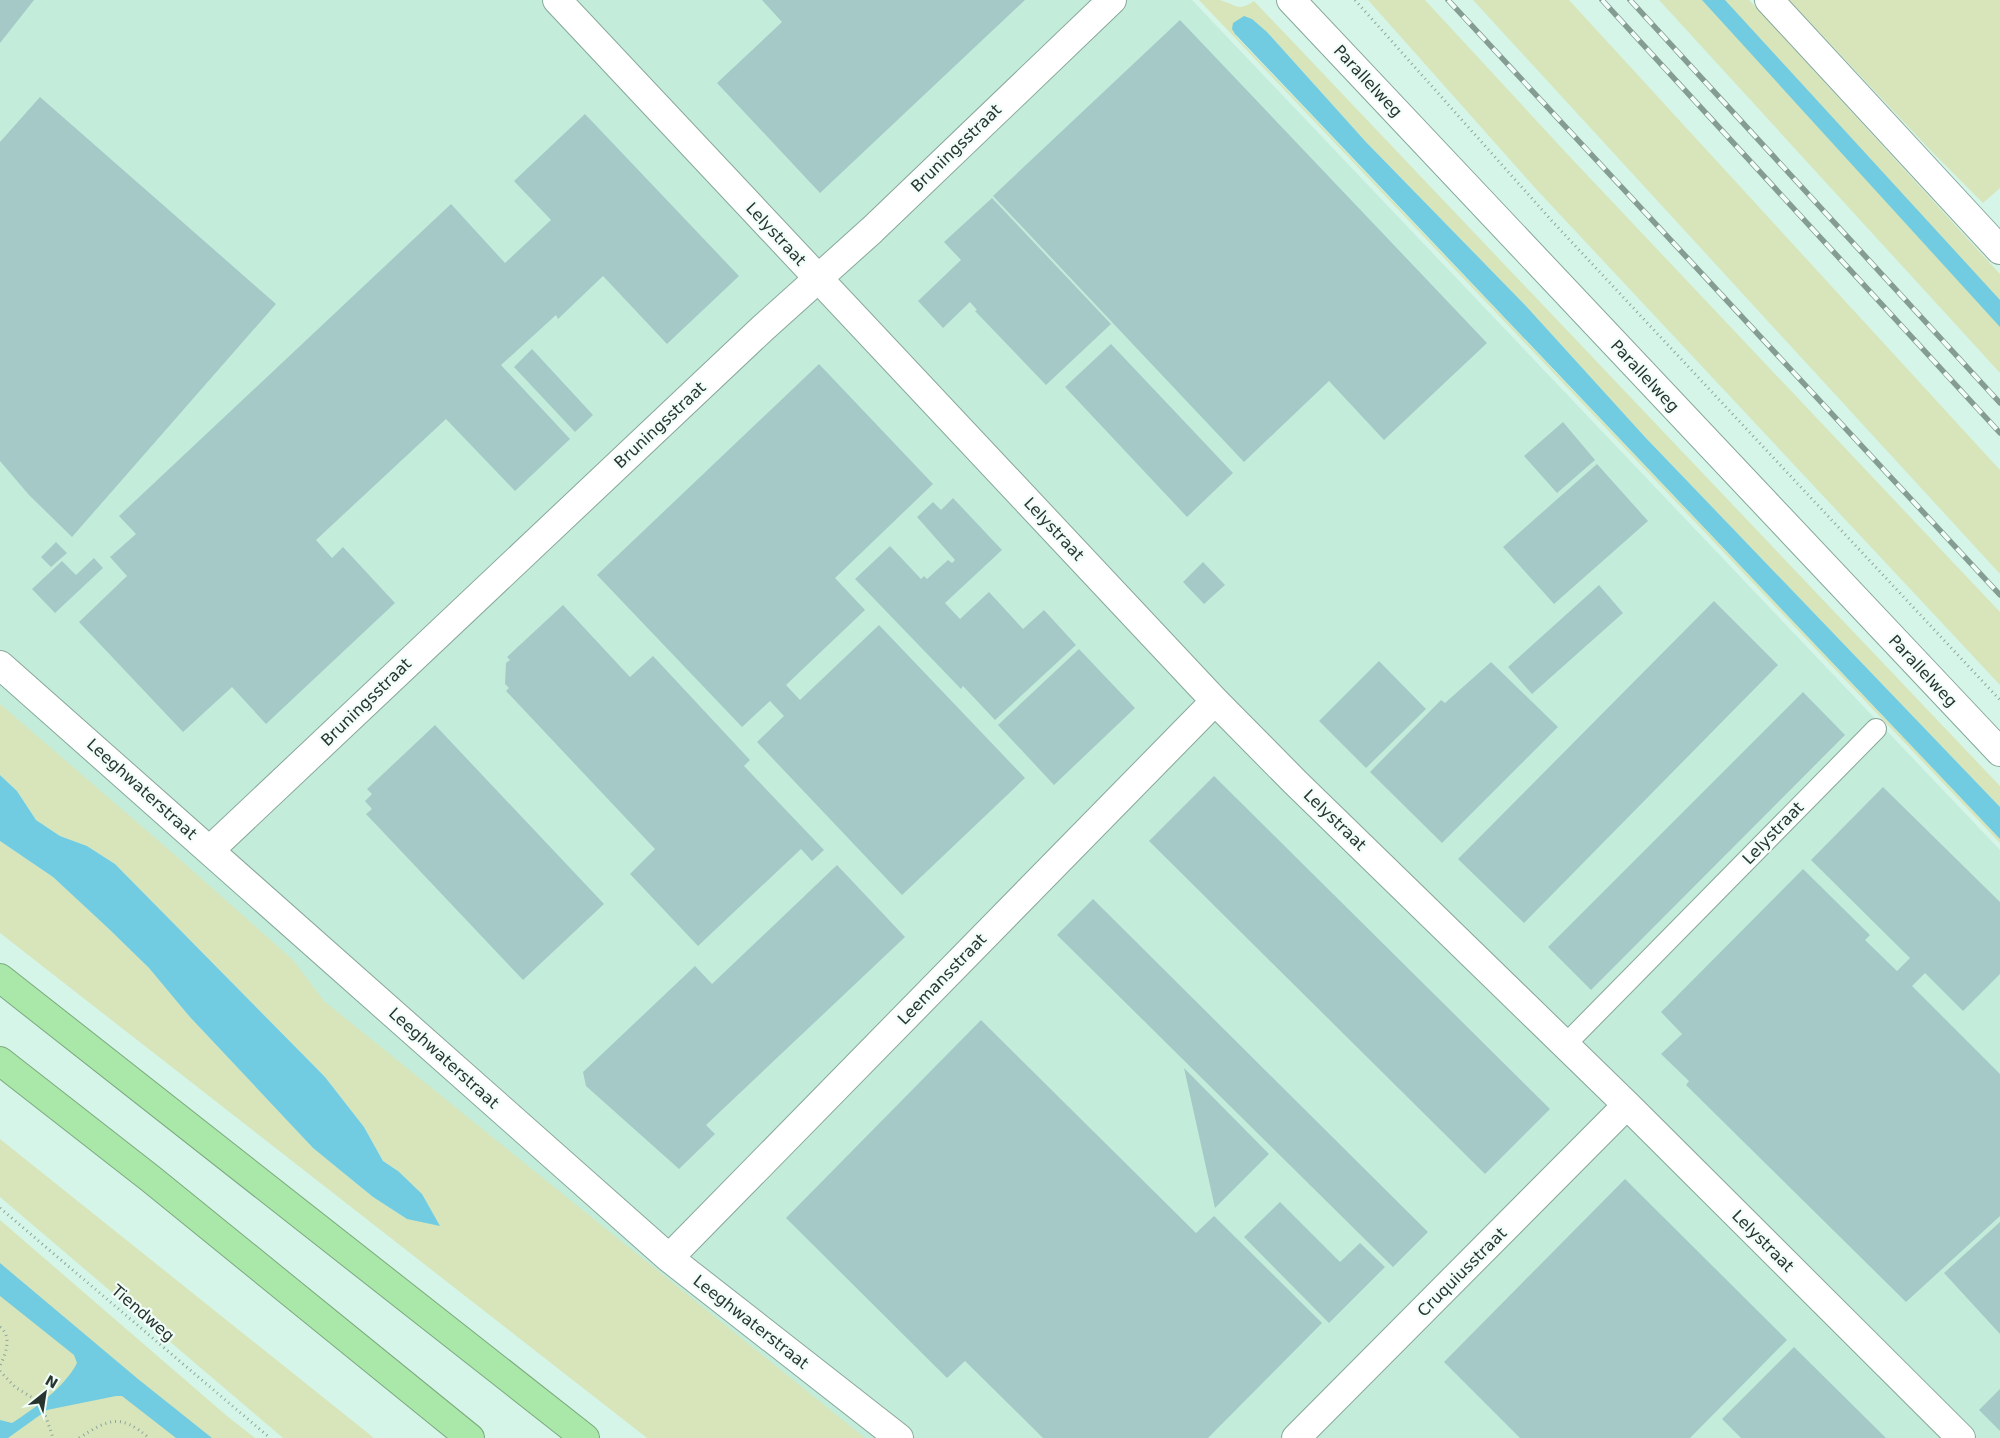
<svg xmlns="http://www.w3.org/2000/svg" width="2000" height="1438" viewBox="0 0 2000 1438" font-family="'DejaVu Sans',sans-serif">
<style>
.built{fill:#c3ecdb}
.green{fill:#d8e5bb}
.water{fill:#71cce2}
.building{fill:#a5c9c7}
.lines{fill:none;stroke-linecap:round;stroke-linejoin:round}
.service-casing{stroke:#88a79a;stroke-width:22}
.minor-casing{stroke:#88a79a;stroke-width:30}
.tertiary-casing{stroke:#88a79a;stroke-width:30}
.secondary-casing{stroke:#88a79a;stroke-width:30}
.motorway-casing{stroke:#7ca97e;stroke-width:30}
.path{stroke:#8da59b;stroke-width:3;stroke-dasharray:1 4;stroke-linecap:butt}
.service{stroke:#fff;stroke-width:20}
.minor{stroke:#fff;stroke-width:28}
.tertiary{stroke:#fff;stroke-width:28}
.secondary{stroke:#fff;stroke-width:28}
.motorway{stroke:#a9e8a9;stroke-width:28}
.rail-casing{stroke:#859c92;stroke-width:5.5}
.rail{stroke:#f1fdf8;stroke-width:4;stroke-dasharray:11;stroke-linecap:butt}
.labels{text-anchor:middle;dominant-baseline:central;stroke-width:4.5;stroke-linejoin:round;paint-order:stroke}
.street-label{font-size:16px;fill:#28352f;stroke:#f1fdf8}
</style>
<rect width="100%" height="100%" fill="#d5f5e8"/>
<path class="built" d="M0,0H1192L2000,850V1438H817L0,742Z"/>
<path class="green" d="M1199,0C1206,0 1214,0 1220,0C1237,5 1238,12 1254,1L2000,786V807L1645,437L1526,306L1366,142L1267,32L1235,35L2000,839V843Z
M1368,0H1425L1571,158L2000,612V685L1536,189Z
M1473,0H1569L2000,470V574Z
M1659,0H1749L2000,274V373Z
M1789,0H2000V188L1983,203L1930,150Z
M0,704L175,855L293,960L324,1001L865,1438H647L0,933V841L53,877L109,929L149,968L189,1016L313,1148L373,1197L407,1219L398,1171L383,1161L364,1127L325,1077L115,864L87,846L60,836L36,820L17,791L0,775Z
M0,1139L374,1438H283L0,1197Z
M0,1220L227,1416L255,1438H0Z"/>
<path class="water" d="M1702,0H1725L2000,300V327Z
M1244,16L1252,19L1267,32L1366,142L1526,306L1645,437L2000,807V839L1235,34L1232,29L1233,23Z
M0,775L17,791L36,820L60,836L87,846L115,864L325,1077L364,1127L383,1161L398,1171L422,1194L440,1226L407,1219L373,1197L313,1148L189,1016L149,968L109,929L53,877L0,841Z
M0,1263L138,1379L212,1438H176L122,1396H116L47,1410L8,1438H0V1420L12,1423C35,1408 64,1388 77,1363L74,1355L0,1296Z"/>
<path class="building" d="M0,0H34L0,43Z
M762,0H1025L820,193L717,83L782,22Z
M1180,20L1487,343L1384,440L1329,381L1244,462L993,196Z
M40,97L276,304L72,537L29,495L0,461V142Z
M585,114L739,276L667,344L603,276L558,319L556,315L501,365L570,439L515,491L446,419L316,540L332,558L343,547L395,603L266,724L232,687L183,732L79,622L127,576L110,557L136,534L119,516L451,204L505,263L551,220L514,181Z
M992,198L1111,324L1046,385L975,311L977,310L970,302L943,328L918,301L961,260L944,242Z
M1111,344L1233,473L1187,517L1065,387Z
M532,349L593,415L575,432L514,367Z
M819,364L933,484L835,578L865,610L786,685L800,700L879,625L1025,778L902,895L757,742L784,716L770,701L742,727L597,575Z
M1563,422L1595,460L1557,493L1524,456Z
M1597,464L1648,521L1554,604L1503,547Z
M953,498L1002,550L945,603L960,619L989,592L1023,629L1044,610L1076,645L995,720L963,686L961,689L855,579L890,546L921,579L924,576L927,579L948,560L952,563L955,560L917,517L933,502L941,510Z
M56,542L67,553L51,567L41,557Z
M94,558L103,568L55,613L32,589L62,561L76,575Z
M1203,562L1225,585L1204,604L1183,582Z
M1599,585L1623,613L1532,694L1508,667Z
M1714,601L1778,665L1524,923L1458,859Z
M563,605L630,677L653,656L750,760L744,766L824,850L812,861L801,849L698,946L630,874L655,849L506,691L509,688L505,684L506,663L510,660L507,657Z
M1079,649L1135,708L1054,785L998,725Z
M1379,661L1426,709L1366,768L1319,721Z
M1491,662L1558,727L1442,843L1370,772L1441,700L1445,703Z
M1803,692L1845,735L1591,990L1548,947Z
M435,725L604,904L523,980L366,814L372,809L365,801L372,794L367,789Z
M1214,776L1550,1109L1485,1174L1149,841Z
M1883,787L2000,902V974L1963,1011L1925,973L1912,986L2000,1074V1216L1906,1302L1686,1085L1689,1081L1661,1054L1682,1034L1661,1012L1803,869L1870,935L1865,940L1897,971L1910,958L1811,860Z
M837,865L905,937L706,1125L715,1134L679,1169L586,1086L583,1072L695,966L712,984Z
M1093,899L1428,1232L1393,1267L1057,935Z
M981,1020L1196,1233L1214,1216L1322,1323L1208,1438H1043L965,1361L947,1378L786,1218Z
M1184,1068L1269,1154L1215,1208Z
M1625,1179L1787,1340L1690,1438H1520L1444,1362Z
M1280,1202L1340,1262L1360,1243L1385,1267L1329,1323L1244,1237Z
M2000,1222V1334L1944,1273Z
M1794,1347L1886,1438H1741L1722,1419Z
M2000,1389V1431L1979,1410Z"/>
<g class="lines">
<g class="service-casing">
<path id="service" d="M1565,1045L1876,729"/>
</g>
<g class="minor-casing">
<path id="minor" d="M557,0L1215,701L1295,782L1627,1105L1961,1438
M0,665L669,1258L899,1438
M210,850L763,328L872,230L1112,0
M669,1258L1215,701
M1296,1438L1627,1105"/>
</g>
<g class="tertiary-casing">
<path id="tertiary" d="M1769,0L2000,250"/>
</g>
<g class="secondary-casing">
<path id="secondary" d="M1291,0L2000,752"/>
</g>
<g class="motorway-casing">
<path id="motorway" d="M0,978L585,1438
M0,1061L151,1179L470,1438"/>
</g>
<path class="path" d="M1355,0L1552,221L2000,700
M0,1208L270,1438
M0,1327C13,1337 5,1355 0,1366
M0,1371L15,1387L36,1400L46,1417L53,1438
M79,1438C109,1419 120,1413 149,1438"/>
<use href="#service" class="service"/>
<use href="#minor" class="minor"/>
<use href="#tertiary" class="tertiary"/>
<use href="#secondary" class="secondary"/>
<use href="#motorway" class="motorway"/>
<g class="rail-casing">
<path id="rail" d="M1448,0L2000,595
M1602,0L2000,433
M1630,0L2000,403"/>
</g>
<use href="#rail" class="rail"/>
</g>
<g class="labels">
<g class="street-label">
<text transform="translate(1368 81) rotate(47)">Parallelweg</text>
<text transform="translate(956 148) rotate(-44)">Bruningsstraat</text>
<text transform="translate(776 234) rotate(47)">Lelystraat</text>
<text transform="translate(1645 376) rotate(47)">Parallelweg</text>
<text transform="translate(660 425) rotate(-43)">Bruningsstraat</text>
<text transform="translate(1054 529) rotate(47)">Lelystraat</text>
<text transform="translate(1923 671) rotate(47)">Parallelweg</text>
<text transform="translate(366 702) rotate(-44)">Bruningsstraat</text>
<text transform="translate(142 789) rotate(42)">Leeghwaterstraat</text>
<text transform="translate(1335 820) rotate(44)">Lelystraat</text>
<text transform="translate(1773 833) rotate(-46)">Lelystraat</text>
<text transform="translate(942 979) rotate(-46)">Leemansstraat</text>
<text transform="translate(444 1058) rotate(42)">Leeghwaterstraat</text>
<text transform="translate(1763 1241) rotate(45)">Lelystraat</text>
<text transform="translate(1462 1272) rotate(-45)">Cruquiusstraat</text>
<text transform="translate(143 1313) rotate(41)">Tiendweg</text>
<text transform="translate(751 1322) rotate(38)">Leeghwaterstraat</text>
</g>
</g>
<g transform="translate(45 1393) rotate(30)" stroke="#f1fdf8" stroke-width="4" paint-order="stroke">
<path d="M0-4L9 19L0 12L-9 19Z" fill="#28352f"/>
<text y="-8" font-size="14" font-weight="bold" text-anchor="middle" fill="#28352f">N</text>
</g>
</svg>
